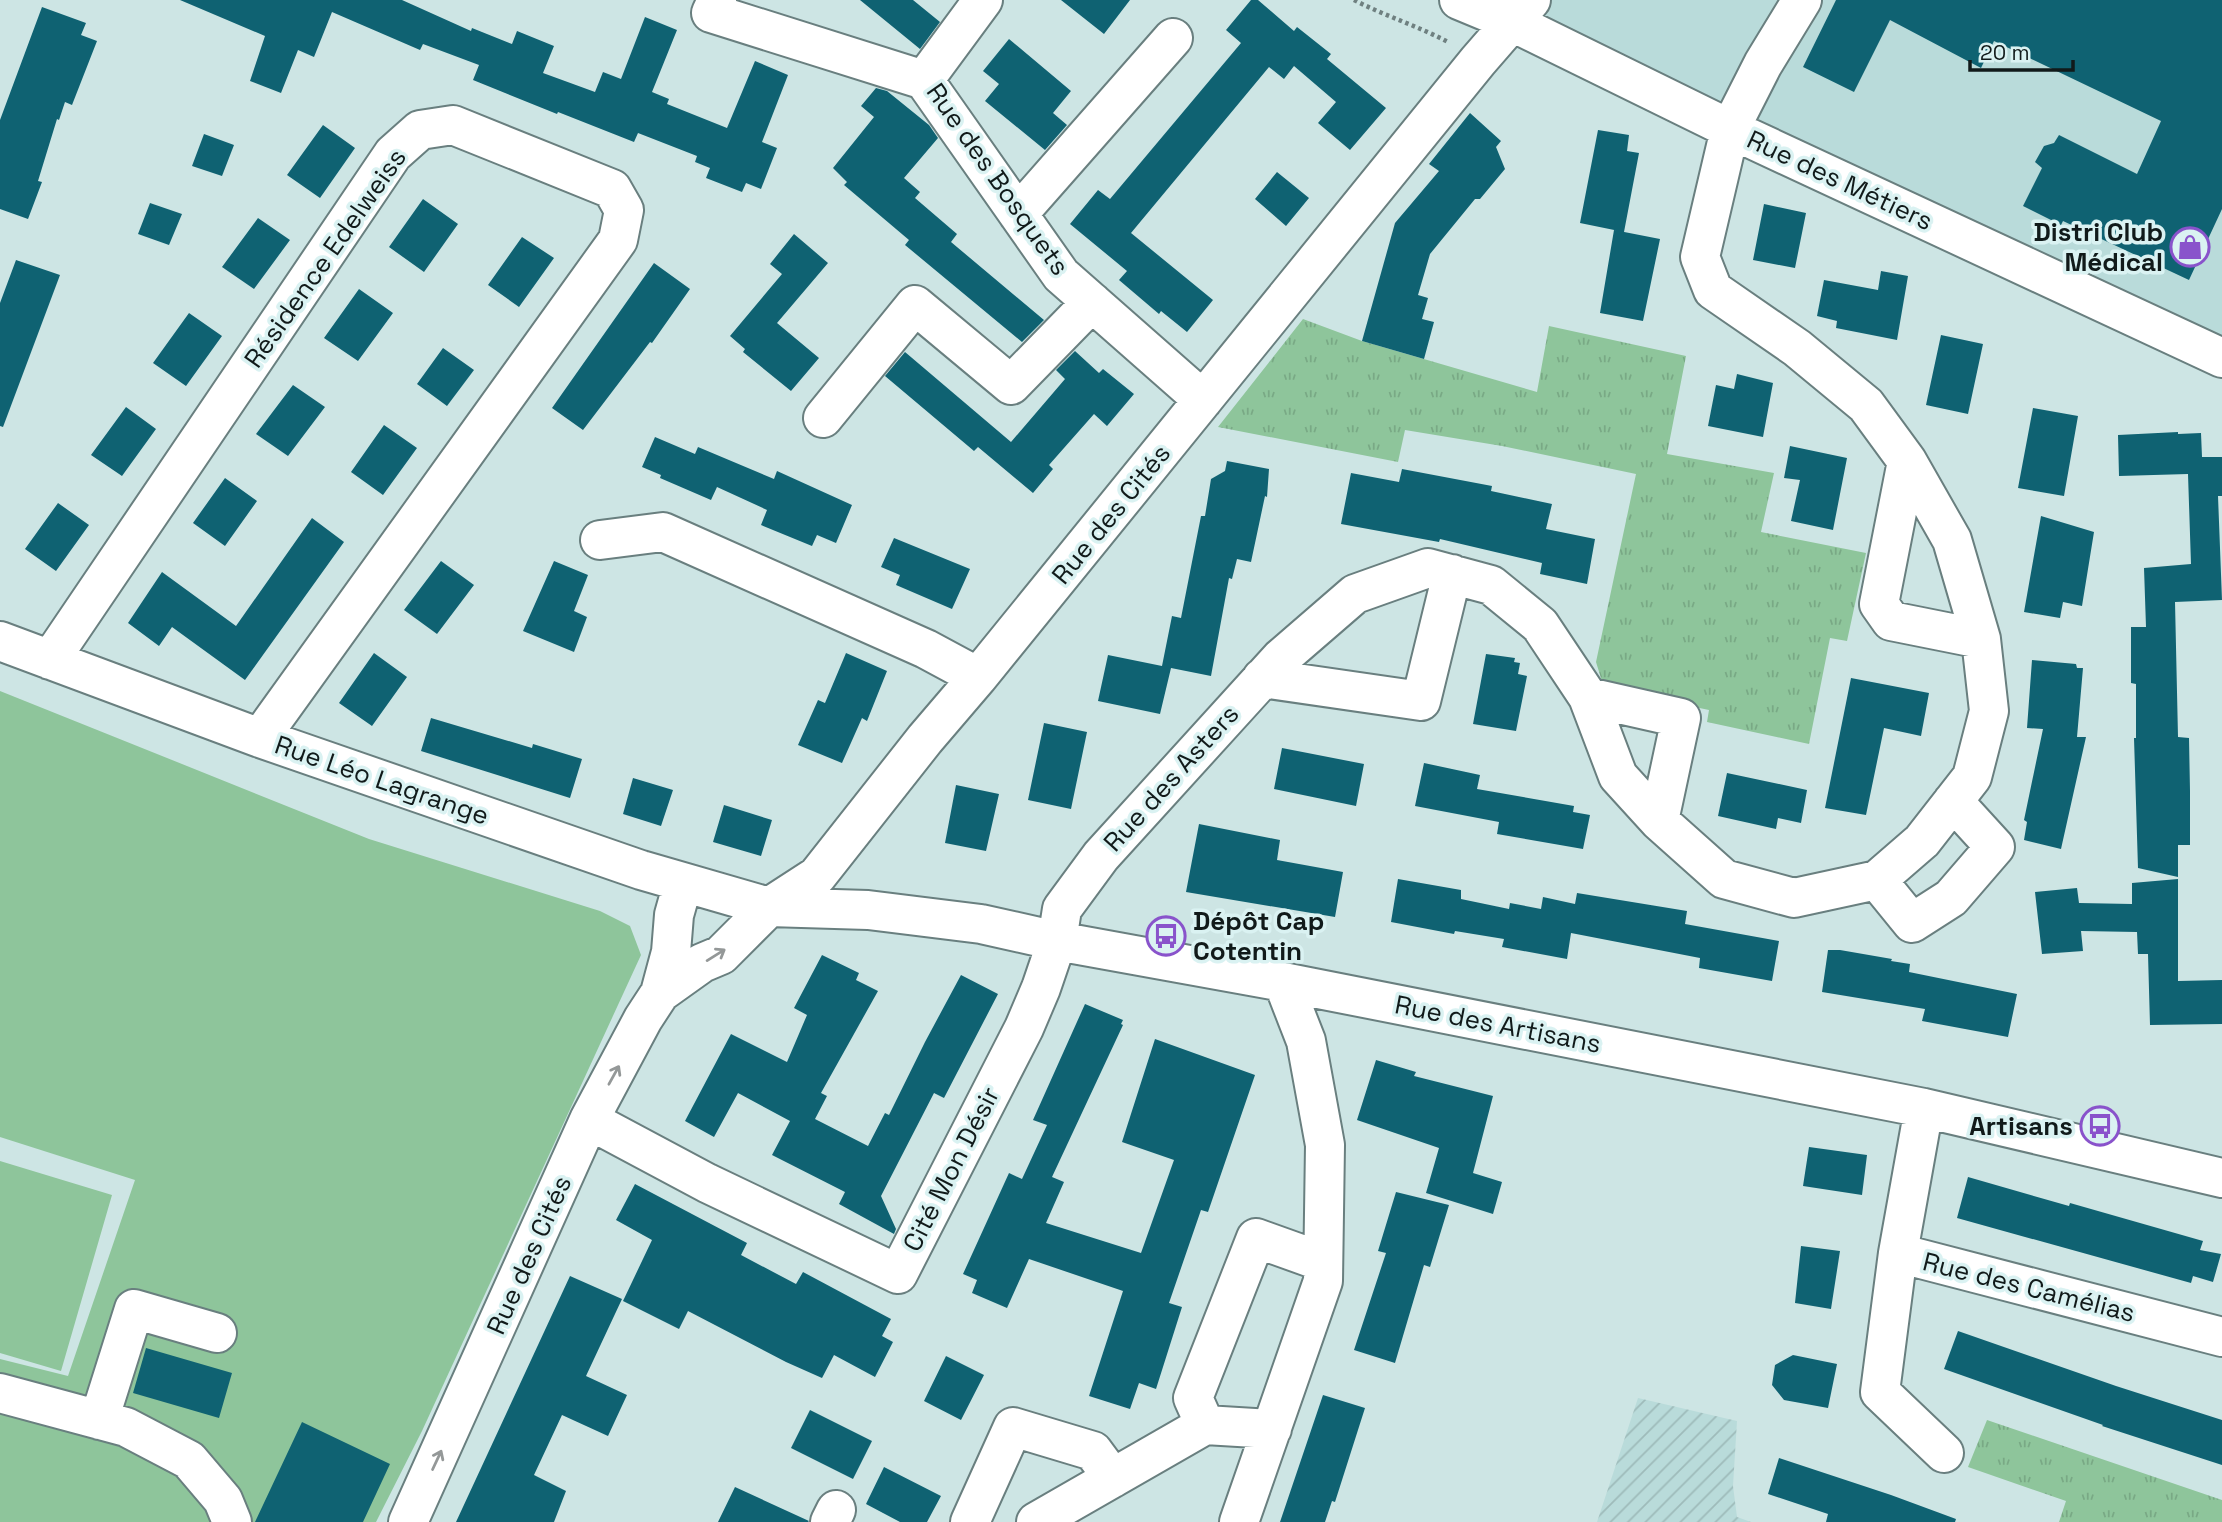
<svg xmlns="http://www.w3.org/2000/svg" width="2222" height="1522" viewBox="0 0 2222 1522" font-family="'Space Grotesk',sans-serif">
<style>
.built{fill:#b9dbda}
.industrial{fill:url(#industrial-furrows)}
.grass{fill:url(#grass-tufts)}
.pitch{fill:#8ec59b}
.building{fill:#0f6272}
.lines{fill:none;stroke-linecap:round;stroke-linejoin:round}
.minor-casing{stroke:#697f7f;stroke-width:42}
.path{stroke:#6f8080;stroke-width:4.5;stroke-dasharray:3.5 3.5;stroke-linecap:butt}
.minor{stroke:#fff;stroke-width:38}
.oneway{stroke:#949898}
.labels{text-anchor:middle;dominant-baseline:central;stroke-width:7;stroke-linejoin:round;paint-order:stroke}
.street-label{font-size:26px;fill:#111a1a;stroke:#daf2f2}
.poi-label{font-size:26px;font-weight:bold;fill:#111a1a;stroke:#daf2f2;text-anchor:end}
</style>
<defs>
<pattern id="industrial-furrows" width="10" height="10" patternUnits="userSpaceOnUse" patternTransform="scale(1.75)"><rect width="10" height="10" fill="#b9dbda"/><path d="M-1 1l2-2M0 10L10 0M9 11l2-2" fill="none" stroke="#9ebbba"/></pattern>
<pattern id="grass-tufts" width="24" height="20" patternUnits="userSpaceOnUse" patternTransform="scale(1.75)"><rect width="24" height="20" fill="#8ec59b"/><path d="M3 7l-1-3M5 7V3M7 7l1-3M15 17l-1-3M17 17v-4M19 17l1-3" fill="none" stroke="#79a985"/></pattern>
</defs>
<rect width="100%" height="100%" fill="#cde5e4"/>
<path class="built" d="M1461,0H2222V358Z"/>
<path class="industrial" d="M1638,1398L1737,1421L1733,1486L1737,1517L1751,1522H1597Z"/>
<path class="grass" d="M1303,319L1362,341L1537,392L1549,326L1686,356L1667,454L1774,473L1761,532L1866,553L1847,641L1830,638L1809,744L1707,722L1709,710L1604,688L1596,662L1636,474L1502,446L1405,430L1398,462L1218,427Z
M1987,1420L2222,1500V1522H2059L2066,1501L1968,1467Z"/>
<path class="pitch" d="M0,691L369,839L600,911L630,926L641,955L422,1431L376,1522H0V1359L68,1376L135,1180L0,1137Z
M0,1161L112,1195L61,1371L0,1353Z"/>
<path class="building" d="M180,0H402L471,31L472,28L512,44L517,31L554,46L543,73L595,92L603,72L621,79L645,17L677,30L652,92L669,99L667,104L727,128L755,61L788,75L762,142L777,148L761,189L746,183L742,192L706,178L710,168L695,162L697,156L638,133L634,142L558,112L557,114L473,80L479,65L423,44L420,50L332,12L314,57L298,50L281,93L250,81L265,36Z
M860,0H913L940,22L920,49Z
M1061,0H1130L1104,34Z
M1251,0H1258L1294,31L1297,27L1331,54L1327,59L1386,108L1350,150L1318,123L1336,102L1294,66L1284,79L1269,67L1131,233L1213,300L1187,332L1161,311L1159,314L1119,280L1127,271L1070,224L1098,190L1110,199L1241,43L1226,30Z
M1836,0H2222V209L2189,280L2063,221L2061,225L2023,206L2042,168L2035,162L2044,146L2054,143L2059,135L2137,174L2161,121L1994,41L1981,68L1890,20L1854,92L1803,67Z
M42,7L86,23L81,35L97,41L72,105L65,102L59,120L57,119L38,181L42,182L28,219L0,209V120Z
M1009,39L1071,91L1053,113L1067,125L1045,150L985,101L999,84L983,71Z
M876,88L887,91L929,125L938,138L904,178L920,192L915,198L957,234L951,242L1044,320L1022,342L905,245L909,240L844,185L847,182L833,168L874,117L861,106Z
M1470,113L1501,141L1496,147L1505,169L1480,199H1475L1430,254L1418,295L1428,298L1422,319L1434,322L1424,359L1362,341L1395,223L1439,171L1429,164Z
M323,125L355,148L320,198L287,175Z
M1598,130L1629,135L1627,151L1639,153L1624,232L1580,223Z
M204,134L234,145L222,176L192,166Z
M1277,172L1309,198L1286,226L1255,199Z
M423,199L458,224L424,272L389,247Z
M150,203L182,214L169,245L138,234Z
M1764,204L1806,213L1795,268L1753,260Z
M258,218L290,240L254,289L222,267Z
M1614,230L1660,239L1643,321L1600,313Z
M794,234L828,263L777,323L819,358L791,391L743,352L745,349L730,336L782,274L770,264Z
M522,237L554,258L519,307L488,285Z
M16,260L60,275L3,427L0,426V303Z
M654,263L690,289L652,343L650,342L583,430L552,408Z
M1881,271L1908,276L1897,340L1836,328L1837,321L1817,316L1824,280L1878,290Z
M359,289L393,313L358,361L324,338Z
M189,313L222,336L186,386L153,363Z
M1941,335L1983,344L1968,414L1926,405Z
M443,348L474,370L447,406L417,384Z
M1075,351L1099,373L1103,369L1134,394L1107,426L1094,414L1049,465L1053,469L1033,493L978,447L974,451L885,376L905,352L1011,442L1065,379L1056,370Z
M1737,374L1773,383L1763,437L1708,426L1716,385L1734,389Z
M293,385L325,407L288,456L256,434Z
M126,407L156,429L122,476L91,455Z
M2033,408L2078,416L2064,496L2018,488Z
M384,425L417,448L383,495L351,472Z
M2178,432V434L2201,433L2202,457H2222V496H2218L2222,600L2175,602L2178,737L2189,738L2190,791V845H2178V877L2138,868L2134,738H2136V684L2131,683V627H2146L2144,568L2191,564L2188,474L2119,476L2118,435Z
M655,437L695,454L698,447L774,479L777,471L852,505L836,543L817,535L812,546L761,525L767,510L717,487L711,500L660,478L661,475L642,467Z
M1790,446L1847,458L1833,530L1791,521L1800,480L1784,478Z
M1227,461L1269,469L1267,497L1265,496L1251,562L1237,559L1232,579L1229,578L1211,676L1171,668L1160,714L1098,701L1108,655L1162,666L1172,616L1181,618L1201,516H1205L1211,479L1225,471Z
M1402,469L1492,486L1491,491L1552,504L1546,529L1595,539L1587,584L1540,574L1542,563L1440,539L1439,542L1341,524L1351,473L1399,482Z
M225,478L257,501L225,546L193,523Z
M58,503L89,525L56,571L25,549Z
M2041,516L2094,532L2082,606L2063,602L2060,618L2024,612Z
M312,518L344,542L245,680L172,627L159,646L128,623L162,572L236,626Z
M894,538L970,569L952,609L896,585L900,575L881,567Z
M441,561L474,585L437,634L404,610Z
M554,561L588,575L574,611L587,617L574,652L523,631Z
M374,653L407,677L372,726L339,703Z
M846,653L887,671L867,721L862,718L842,763L798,745L818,700L825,703Z
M1486,654L1515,658L1514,662L1520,663L1518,674L1527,676L1516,731L1473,724Z
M2032,660L2076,664L2077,668H2083L2077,737H2086L2061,849L2024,840L2027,822L2024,820L2043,729L2027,728Z
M1851,678L1929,693L1921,736L1884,728L1866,815L1825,808Z
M431,718L532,748L533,744L582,759L570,798L421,751Z
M1044,723L1087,732L1071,809L1028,800Z
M1282,748L1364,764L1356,806L1274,789Z
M1424,763L1480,775L1477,789L1574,806L1573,812L1590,815L1583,849L1497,834L1499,822L1415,806Z
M1727,773L1807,790L1801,823L1778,818L1776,829L1718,816Z
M633,778L673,790L661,826L623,814Z
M956,785L999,794L986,851L945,843Z
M724,805L772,820L761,856L713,842Z
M1199,824L1280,840L1277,860L1343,872L1335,917L1186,892Z
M1398,879L1461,890V899L1509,909L1510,903L1541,909L1543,897L1575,904L1577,893L1687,911L1685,924L1779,941L1772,981L1699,968L1700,958L1571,933L1567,959L1502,947L1504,939L1455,931L1454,934L1391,922Z
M2178,879V981L2222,980V1024L2150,1025L2148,954H2138L2137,932L2081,931L2083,951L2042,954L2035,892L2077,888L2079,903L2132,904V883Z
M1828,950H1840L1892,959L1891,961L1910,964L1909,972L2017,994L2008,1037L1922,1021L1925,1009L1822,992Z
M822,955L859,973L856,980L878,991L821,1093L827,1096L815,1119L868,1146L885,1113L889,1115L925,1042L961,975L998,994L944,1098L934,1093L881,1196L896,1229L894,1234L839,1204L845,1192L772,1155L790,1121L738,1093L714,1137L685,1121L731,1034L787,1062L807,1015L794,1008Z
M1085,1004L1123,1020L1121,1024L1123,1025L1052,1177L1064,1182L1046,1223L1141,1253L1174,1160L1122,1142L1155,1039L1255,1075L1208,1212L1201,1210L1169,1303L1182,1307L1156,1389L1139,1383L1130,1409L1089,1396L1123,1291L1029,1259L1007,1308L972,1293L977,1280L963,1274L1009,1173L1022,1179L1047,1125L1033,1120Z
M1376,1060L1416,1072L1414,1076L1493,1096L1473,1173L1502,1182L1493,1214L1426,1193L1439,1148L1357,1120Z
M1809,1147L1867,1155L1862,1195L1803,1186Z
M1968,1177L2069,1206L2070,1203L2203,1241L2200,1250L2221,1254L2213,1282L2193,1276L2191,1283L1957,1218Z
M635,1184L747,1243L741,1255L796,1284L803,1272L891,1319L882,1336L893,1342L875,1377L834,1355L822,1378L786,1362L688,1311L679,1329L623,1301L652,1240L616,1220Z
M1396,1192L1449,1205L1430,1267L1424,1265L1395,1363L1354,1350L1386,1253L1378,1251Z
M1801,1246L1840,1251L1831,1309L1795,1303Z
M570,1276L622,1299L586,1376L627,1395L608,1436L562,1415L534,1475L566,1491L554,1522H456Z
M1958,1331L2116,1386L2222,1420V1465L2102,1426L2103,1425L1944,1369Z
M146,1348L232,1373L219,1418L133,1393Z
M1793,1355L1837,1364L1828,1408L1784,1400L1772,1385L1775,1365Z
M946,1356L984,1375L961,1420L924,1401Z
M1323,1395L1365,1408L1335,1502L1332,1501L1325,1522H1280Z
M810,1410L872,1441L853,1479L791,1448Z
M302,1422L390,1464L363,1522H255Z
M1779,1458L1891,1495L1956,1519L1955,1522H1826L1828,1514L1768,1494Z
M884,1467L941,1496L927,1522H900L866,1504Z
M735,1487L809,1521L808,1522H718Z"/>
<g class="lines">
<g class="minor-casing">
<path id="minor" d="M717,0L711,13L924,80
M983,0L924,80L1061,275L1203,400
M1459,0L1512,22L1730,129L2222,358
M1018,214L1173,38
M823,418L915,305L1011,385L1092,302
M1907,461L1879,604L1891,621L1981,639
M600,540L663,532L926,649L978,677
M0,641L260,738L641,870L769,907L868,910L981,924L1057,941L1283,982L1924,1108L2222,1178
M50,660L393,154L420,130L453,125L612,189L624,210L618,240L260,738
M1262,678L1421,701L1452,574
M1588,697L1681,718L1659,821
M1877,880L1912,923L1951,898L1995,847L1953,801
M660,993L702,963L721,955L769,907L817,876L925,739L978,677L1478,61L1531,0
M1924,1108L1898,1253L2222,1337
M589,1120L707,1183L898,1274L1024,1028L1041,988L1057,941L1062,909L1101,856L1281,658L1355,594L1428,568L1491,585L1540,625L1588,697L1618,776L1659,821L1724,879L1794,898L1877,880L1922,841L1972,777L1989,711L1981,639L1952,540L1907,461L1866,405L1797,348L1713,290L1700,257L1730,129L1763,64L1802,0
M1898,1253L1880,1392L1944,1453
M0,1393L126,1427L189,1460L223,1500L232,1522
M99,1420L134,1309L217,1333
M1205,1425L1193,1398L1256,1238L1323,1262
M408,1522L589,1120L643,1019L660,993L671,952L674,915L683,883
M830,1522L836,1510
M970,1522L1013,1427L1093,1451L1113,1478
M1036,1522L1205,1425L1272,1429
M1239,1522L1323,1281L1325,1145L1306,1041L1283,982"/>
</g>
<path class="path" d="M1354,0C1385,16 1418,26 1448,42"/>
<use href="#minor" class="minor"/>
</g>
<defs><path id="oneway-shaft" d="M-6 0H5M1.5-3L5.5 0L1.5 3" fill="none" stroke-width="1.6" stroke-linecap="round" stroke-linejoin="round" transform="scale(1.75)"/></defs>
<g class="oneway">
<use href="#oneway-shaft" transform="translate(716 955) rotate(-32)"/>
<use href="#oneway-shaft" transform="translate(614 1075) rotate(-61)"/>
<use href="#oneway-shaft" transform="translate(437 1460) rotate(-65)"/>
</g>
<defs>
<g id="shop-ring" transform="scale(2.0125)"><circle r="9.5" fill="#daf2f2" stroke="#8953cb" stroke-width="1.5"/><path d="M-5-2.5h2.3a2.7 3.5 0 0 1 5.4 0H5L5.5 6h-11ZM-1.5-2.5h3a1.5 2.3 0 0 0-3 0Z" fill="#8953cb"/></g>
<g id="bus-ring" transform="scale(2.0125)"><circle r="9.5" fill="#daf2f2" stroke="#8953cb" stroke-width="1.5"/><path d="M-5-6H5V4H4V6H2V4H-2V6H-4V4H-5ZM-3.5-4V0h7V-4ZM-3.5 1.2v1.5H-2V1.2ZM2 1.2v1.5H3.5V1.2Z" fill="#8953cb"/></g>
</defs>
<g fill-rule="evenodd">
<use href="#shop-ring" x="2190" y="247"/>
<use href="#bus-ring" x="1166" y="936"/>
<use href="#bus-ring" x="2100" y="1126"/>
</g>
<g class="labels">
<g class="street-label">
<text transform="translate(998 179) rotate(55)">Rue des Bosquets</text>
<text transform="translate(1840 180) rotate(25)">Rue des Métiers</text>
<text transform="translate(325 258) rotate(-55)">Résidence Edelweiss</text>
<text transform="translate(1111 514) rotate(-51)">Rue des Cités</text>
<text transform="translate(1171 778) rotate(-48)">Rue des Asters</text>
<text transform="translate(382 780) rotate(19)">Rue Léo Lagrange</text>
<text transform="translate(1498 1024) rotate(11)">Rue des Artisans</text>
<text transform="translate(951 1169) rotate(-63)">Cité Mon Désir</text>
<text transform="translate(529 1255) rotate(-66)">Rue des Cités</text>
<text transform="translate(2029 1287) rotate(14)">Rue des Camélias</text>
</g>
<g class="poi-label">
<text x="2163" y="232">Distri Club<tspan x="2163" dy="30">Médical</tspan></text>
<text x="1193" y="921" text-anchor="start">Dépôt Cap<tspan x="1193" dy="30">Cotentin</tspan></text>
<text x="2073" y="1126">Artisans</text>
</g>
</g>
<path d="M1970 60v10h103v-10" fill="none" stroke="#111a1a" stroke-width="3.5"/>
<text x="1980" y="60" font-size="21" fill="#111a1a" stroke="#daf2f2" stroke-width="5" paint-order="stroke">20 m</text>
</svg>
